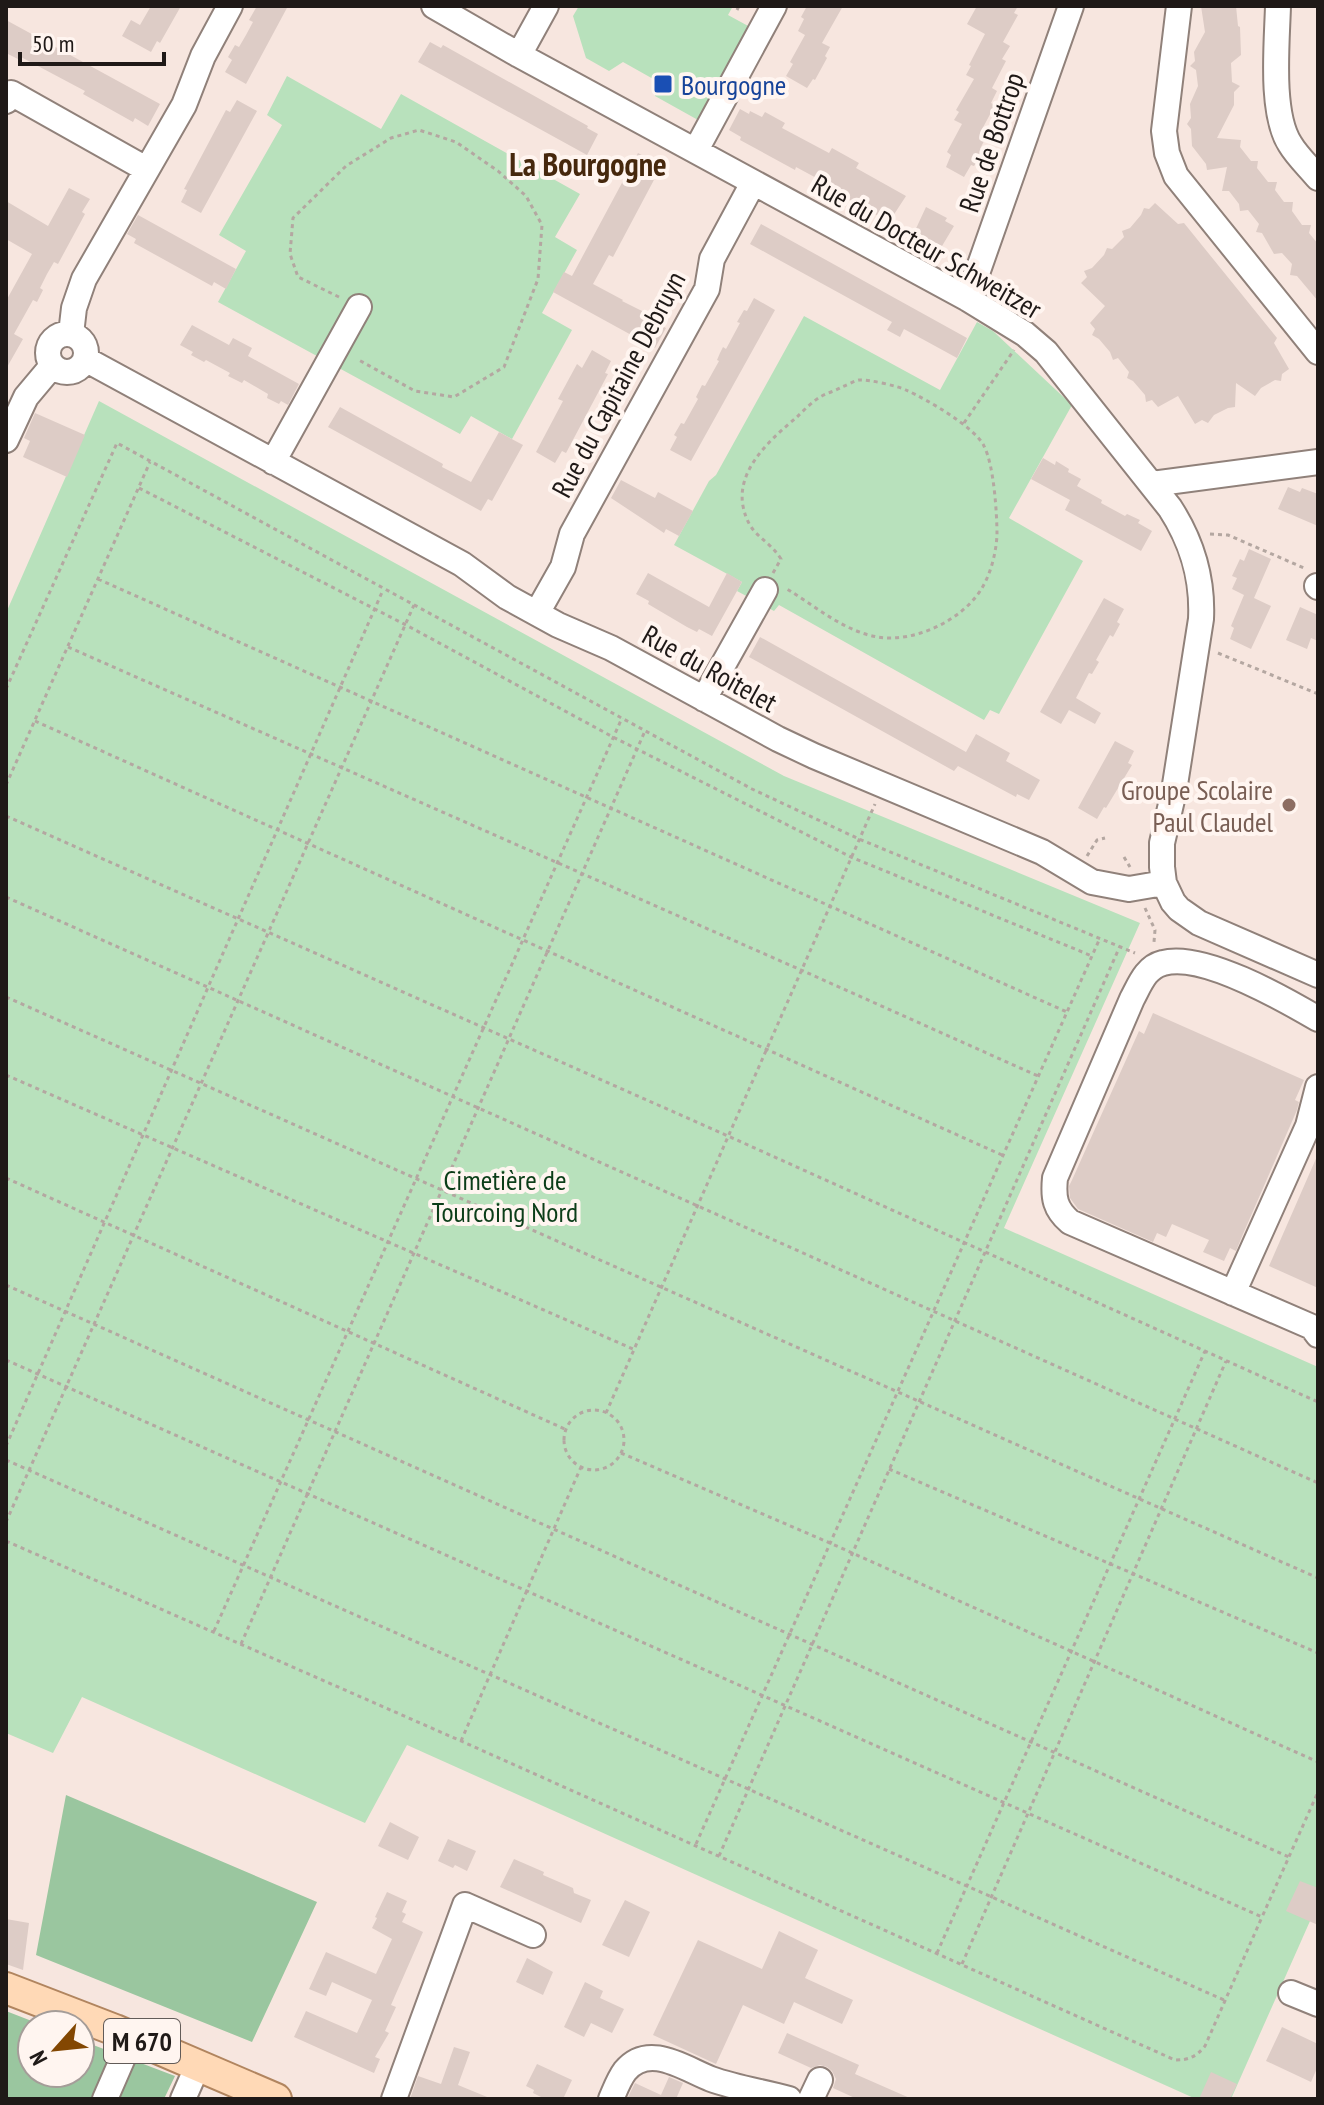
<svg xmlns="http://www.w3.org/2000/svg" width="1324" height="2105" viewBox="0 0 1324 2105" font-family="'PT Sans Narrow',sans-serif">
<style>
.green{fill:#b8e1bc}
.forest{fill:#9ac69f}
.building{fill:#ddccc6}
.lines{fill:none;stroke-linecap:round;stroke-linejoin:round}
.minor-casing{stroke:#90817a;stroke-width:28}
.major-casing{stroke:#b1855f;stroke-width:34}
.path{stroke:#b4a7a1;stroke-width:3;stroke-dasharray:4 4;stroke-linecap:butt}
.minor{stroke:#fff;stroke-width:24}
.major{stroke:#ffd9b6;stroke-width:30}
.transit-dot{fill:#1a4fb4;stroke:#fff5f0;stroke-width:3}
.education-dot{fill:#8d6e63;stroke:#fff5f0;stroke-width:3}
.labels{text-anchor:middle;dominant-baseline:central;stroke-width:8;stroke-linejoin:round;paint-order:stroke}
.shield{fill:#fff5f0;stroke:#625b58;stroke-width:2}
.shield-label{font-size:26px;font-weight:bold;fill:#1f1917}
.transit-label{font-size:28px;fill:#164399;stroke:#fff5f0;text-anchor:start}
.street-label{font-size:28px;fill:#1f1917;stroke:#fff5f0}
.education-label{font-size:28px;fill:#785e54;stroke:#fff5f0;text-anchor:end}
.park-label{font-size:28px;fill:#0b3d18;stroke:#fff5f0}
.quarter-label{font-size:32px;font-weight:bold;fill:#46280d;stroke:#fff5f0}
</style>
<rect width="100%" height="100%" fill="#f7e6df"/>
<path class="green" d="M579,6H686L696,8L733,6L728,15L750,27L698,120L655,96V80L623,62L609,71L586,58L573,16Z
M287,76L381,129L401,94L580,194L555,237L577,250L542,313L572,330L512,439L471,416L460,434L218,302L246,251L219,235L282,125L267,115Z
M804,316L940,390L977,322L993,331L1072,405L1009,518L1083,561L999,714L990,710L984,720L779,605L774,611L737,591L742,582L674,545L709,481L716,475Z
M99,401L784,776L1140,923L1004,1228L1318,1367V1903L1231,2099H1196L407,1745L365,1823L82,1697L53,1753L6,1733V613Z"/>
<path class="forest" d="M66,1795L317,1902L252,2042L36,1955Z
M6,2011L42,2025H32V2073H80V2040L175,2076L164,2099H6Z"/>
<path class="building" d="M151,6H181L160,43L157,41L151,52L122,36L131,20L140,25Z
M257,6H288L246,84L225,72L232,60L228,57L235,45L239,47L246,35L253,22L249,20Z
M807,6H843L822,43L830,47L825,56L827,58L815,80L813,79L807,88L786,76L793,64L790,62L805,35L798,31L804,19L801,17Z
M977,6H1018L1014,13L1018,15L1003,42L1010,46L1002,59L1006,61L992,88L997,91L991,103L995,105L980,133L986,137L980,149L983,151L974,166L971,165L964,177L946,167L951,155L947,152L962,124L954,120L959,112L956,110L974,79L966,75L971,66L969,65L985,34L967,24Z
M1201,6H1236L1238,26L1240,27L1241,55L1231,63L1232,82L1240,86L1234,92V105L1217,138L1241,140L1240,147L1251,161H1258L1257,168L1268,182H1277L1275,190L1284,202H1293L1292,211L1302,225H1311L1309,233L1318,244V301L1297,276L1290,275L1292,264L1282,253L1274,254L1262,233L1256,232L1259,224L1248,210L1240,211L1239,204L1229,191H1222L1227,167L1207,170L1206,164L1192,146L1191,129L1187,124L1191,118L1190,104L1198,86L1196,70L1190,66L1195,61L1194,52L1205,32Z
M6,20L160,104L148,126L135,118L133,122L83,94L85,91L21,57L20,60L6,53Z
M430,42L441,48L443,45L588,126L587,128L598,134L587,155L418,62Z
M237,100L257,111L201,213L181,202L187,190L184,189L226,110L230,112Z
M740,109L749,114L750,111L762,117L765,112L785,123L782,128L829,153L832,148L859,163L856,168L906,196L889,222L833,191L835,188L796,167L795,170L740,140L741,137L729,130Z
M638,153L658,164L652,176L655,178L613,257L609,255L593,284L623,300L622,301L656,318L654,322L666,328L655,348L553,292L564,272L572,276Z
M69,188L90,199L82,212L85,214L58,264L54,262L47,274L40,288L43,290L37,302L33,300L14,334L23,339L6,369V301L32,254L6,239V201L48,226Z
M1155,203L1178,224L1184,223L1277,338L1274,343L1289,369L1282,374L1281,381L1275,380L1261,388L1255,396L1236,383L1235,407L1228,408L1214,415L1208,423L1202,420L1195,424L1178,396L1158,407L1152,400L1146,402L1145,395L1133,381L1127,378L1129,372L1118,358L1113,360L1110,352L1099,339L1092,335L1095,329L1090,323L1105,306L1081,283L1087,277L1084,271L1092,268L1104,255L1107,248L1112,249L1124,237L1122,231L1130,228L1141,215L1144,208L1149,209Z
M926,207L947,218L945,221L954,226L942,246L930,240L928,243L913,235Z
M138,215L236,269L226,289L214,282L212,286L134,243L136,239L127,234Z
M761,224L967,338L957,358L904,329L900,337L887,330L892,322L750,244Z
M754,298L775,310L691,461L670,450L677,437L674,435L681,423L684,424L698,399L696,397L702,385L705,386L719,361L717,360L720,353L723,347L726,349L740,323L737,322L744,310L747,311Z
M192,325L229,345L233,338L252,348L248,356L299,384L288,405L281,401L279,404L267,398L268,394L244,380L242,383L228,376L230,373L206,360L204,362L191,355L193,352L180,345Z
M592,350L611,361L605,373L608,374L566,453L562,451L555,463L536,452L563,401L558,399L577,364L582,368Z
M340,407L443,464L442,467L471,482L499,432L523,445L492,501L488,499L481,511L328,427Z
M35,413L85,435L67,477L23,457L30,441L24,438Z
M1043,458L1055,465L1056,461L1069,469L1068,472L1081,479L1077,486L1102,500L1101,503L1125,516L1127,514L1140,520L1138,523L1152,531L1141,551L1065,510L1070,500L1031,479Z
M621,480L655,498L658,492L693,511L679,536L666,529L664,533L611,498Z
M1288,487L1300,492L1302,488L1318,494V526L1278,509Z
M1249,549L1271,559L1254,598L1271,606L1251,649L1230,639L1234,628L1231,626L1244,595L1232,589L1237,578L1232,576L1240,559L1244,561Z
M648,573L709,607L727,573L742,582L712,636L699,629L697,632L687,627L648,604L649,601L636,594Z
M1104,598L1124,609L1117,622L1120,624L1113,637L1110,635L1096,660L1099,662L1092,674L1089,673L1076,698L1101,713L1095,724L1069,710L1061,724L1040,712Z
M1300,607L1318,615V641L1311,638L1307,649L1286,640Z
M760,637L966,752L976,734L1010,753L1006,761L1040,780L1029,800L1017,794L1016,797L958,766L954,771L749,657Z
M1115,741L1134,751L1128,763L1132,765L1106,808L1104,807L1097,819L1078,808Z
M1153,1013L1304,1080L1295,1100L1299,1102L1297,1110L1243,1234L1236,1251L1230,1248L1224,1261L1203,1252L1209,1240L1172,1224L1166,1237L1157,1233L1153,1242L1078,1209L1070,1198L1069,1186L1072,1180L1139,1031L1144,1034Z
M1318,1154V1288L1269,1266Z
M390,1822L419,1837L408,1860L378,1846Z
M448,1839L476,1851L467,1871L455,1865L453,1868L438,1861Z
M514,1859L544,1872L543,1875L573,1888L574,1893L591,1900L581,1923L500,1887Z
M1300,1881L1318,1888V1925L1286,1911Z
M387,1892L407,1901L402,1912L406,1914L402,1922L423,1932L391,2005L396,2007L385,2031L389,2033L375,2057L380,2059L374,2073L294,2037L306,2011L357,2033L372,2000L332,1982L326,1996L309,1989L326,1952L376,1974L392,1939L372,1928L377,1918L375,1917Z
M625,1900L650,1912L629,1957L602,1945Z
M6,1919L29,1923L23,1970L6,1964Z
M779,1931L818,1950L805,1978L853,2000L842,2024L794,2002L784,2024L743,2005L716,2064L653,2035L698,1940L762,1969Z
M527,1958L553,1972L543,1995L516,1982Z
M585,1982L603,1991L600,1998L624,2009L612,2033L591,2023L584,2037L564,2027Z
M1282,2027L1318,2044V2066L1311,2082L1266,2061Z
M787,2033L859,2065L855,2074L912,2099H857L833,2088L836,2079L832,2071L827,2067L820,2065L811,2068L778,2053Z
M454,2047L470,2052L458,2085L492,2099H410L418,2076L441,2084Z
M537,2064L572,2080L563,2099H545L533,2093L534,2090L526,2086Z
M1211,2072L1237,2084L1230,2099H1199Z
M669,2077L683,2083L676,2099H627L635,2083L661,2095Z"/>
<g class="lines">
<g class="minor-casing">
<path id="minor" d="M434,6L519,55L968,299L1025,334L1046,352L1170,508C1192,542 1203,577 1201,619L1174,791L1162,843V867L1164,883L1173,902L1179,909L1199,923L1318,975
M1179,6L1164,131L1167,153L1176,176L1318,352
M1278,6C1277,43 1270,113 1290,144C1297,156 1309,167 1318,178
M519,55L546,6
M6,101L11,93L146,169
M696,150L774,6
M968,299L1071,6
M48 353a19 19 0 1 1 38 0a19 19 0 1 1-38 0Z
M71,334L74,308L84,279L184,105L203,56L230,6
M85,359L462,564L507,597L558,625L611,648L778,739L814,756L1042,852L1092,882L1129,889L1164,883
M6,440L26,397L52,366
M273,462L359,307
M1152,484L1318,462
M1317,586L1318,587
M537,613L563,567L572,534L707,289L712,259L753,183
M704,699L765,590
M1318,1019C1284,999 1202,952 1163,963C1146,967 1140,984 1132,999L1055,1178C1053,1198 1055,1209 1070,1222L1312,1327L1318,1335
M1233,1293L1308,1126L1318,1087
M1291,1993L1318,2004
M105,2099L132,2037
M183,2099L198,2065
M394,2099L465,1905L533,1935
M611,2099C615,2090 619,2079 625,2071C649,2042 685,2069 711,2079C736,2088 764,2092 789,2099
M811,2099L820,2080"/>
</g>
<g class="major-casing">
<path id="major" d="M6,1988L115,2030L276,2099"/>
</g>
<path class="path" d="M737,10L739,6
M339,297L298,277L290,254L293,218L346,166L391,138L419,130L456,142L498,171L526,196L542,225L538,279L504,367L454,397L415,391L357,359
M964,423L1014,350
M139,488L406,625L613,737L851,857L1092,956
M1210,534L1228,535L1304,568
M773,573L781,559C767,537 749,537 743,506C736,469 772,438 797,417C804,410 812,402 820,397C827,393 835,391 842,387C847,385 854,381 859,380C867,379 898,386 906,390C926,399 975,427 984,446C994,465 997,514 997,535C996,553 991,573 982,588C963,620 915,643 878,637C845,632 815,606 787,589
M98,579L1067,1012
M68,647L801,970L1038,1076
M1218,653L1318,694
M6,689L117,443L752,789L859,839L1135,953
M35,721L1002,1155
M6,785L150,462
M6,816L728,1136L1318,1402
M1087,856L1097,840L1105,838
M1124,857L1130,867
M6,897L1318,1483
M1145,908L1155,930L1154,942
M6,997L1318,1578
M6,1075L633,1349
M6,1178L567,1430
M6,1285L1289,1857
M6,1360L1262,1917L1318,1792
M564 1440a30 30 0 1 1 60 0a30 30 0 1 1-60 0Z
M606,1413L875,804
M6,1446L383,590
M621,1453L830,1543L1318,1762
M6,1460L1224,2000
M889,1469L1318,1653
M6,1522L414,605
M6,1541L461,1741L1175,2060C1189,2060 1196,2057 1205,2046L1262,1917
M214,1631L622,718
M241,1644L645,731
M461,1741L581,1467
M696,1844L1100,938
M719,1856L1120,946
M937,1953L1205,1351
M962,1964L1226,1361"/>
<use href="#minor" class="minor"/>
<use href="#major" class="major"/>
</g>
<rect class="transit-dot" x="653" y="74" width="20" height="20" rx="4"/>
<circle class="education-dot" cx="1289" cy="805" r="8"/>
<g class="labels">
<rect class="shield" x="104" y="2019" width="76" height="44" rx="6"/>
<g class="shield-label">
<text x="142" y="2041">M 670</text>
</g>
<g class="transit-label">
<text x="681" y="84">Bourgogne</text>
</g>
<g class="street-label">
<text transform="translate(991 142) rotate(-71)">Rue de Bottrop</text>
<text transform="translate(927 246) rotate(30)">Rue du Docteur Schweitzer</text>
<text transform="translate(618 384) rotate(-62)">Rue du Capitaine Debruyn</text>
<text transform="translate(710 668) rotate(29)">Rue du Roitelet</text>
</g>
<g class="education-label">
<text x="1273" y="789">Groupe Scolaire<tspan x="1273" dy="32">Paul Claudel</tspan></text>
</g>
<g class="park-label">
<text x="505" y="1179">Cimetière de<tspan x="505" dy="32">Tourcoing Nord</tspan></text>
</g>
<g class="quarter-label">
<text x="588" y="164">La Bourgogne</text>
</g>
</g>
<rect width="1324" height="2105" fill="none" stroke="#1f1917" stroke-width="16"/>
<g transform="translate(56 2049) rotate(243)"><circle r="38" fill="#fff5f0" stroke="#a59d99" stroke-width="2"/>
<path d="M0-6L14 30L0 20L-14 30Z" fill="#834702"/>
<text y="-12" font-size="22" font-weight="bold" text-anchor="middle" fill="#1f1917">N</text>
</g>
<path d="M20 52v12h144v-12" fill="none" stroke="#1f1917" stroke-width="4"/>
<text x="32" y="52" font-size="24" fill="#1f1917" stroke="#fff5f0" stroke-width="6" paint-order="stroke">50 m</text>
</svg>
